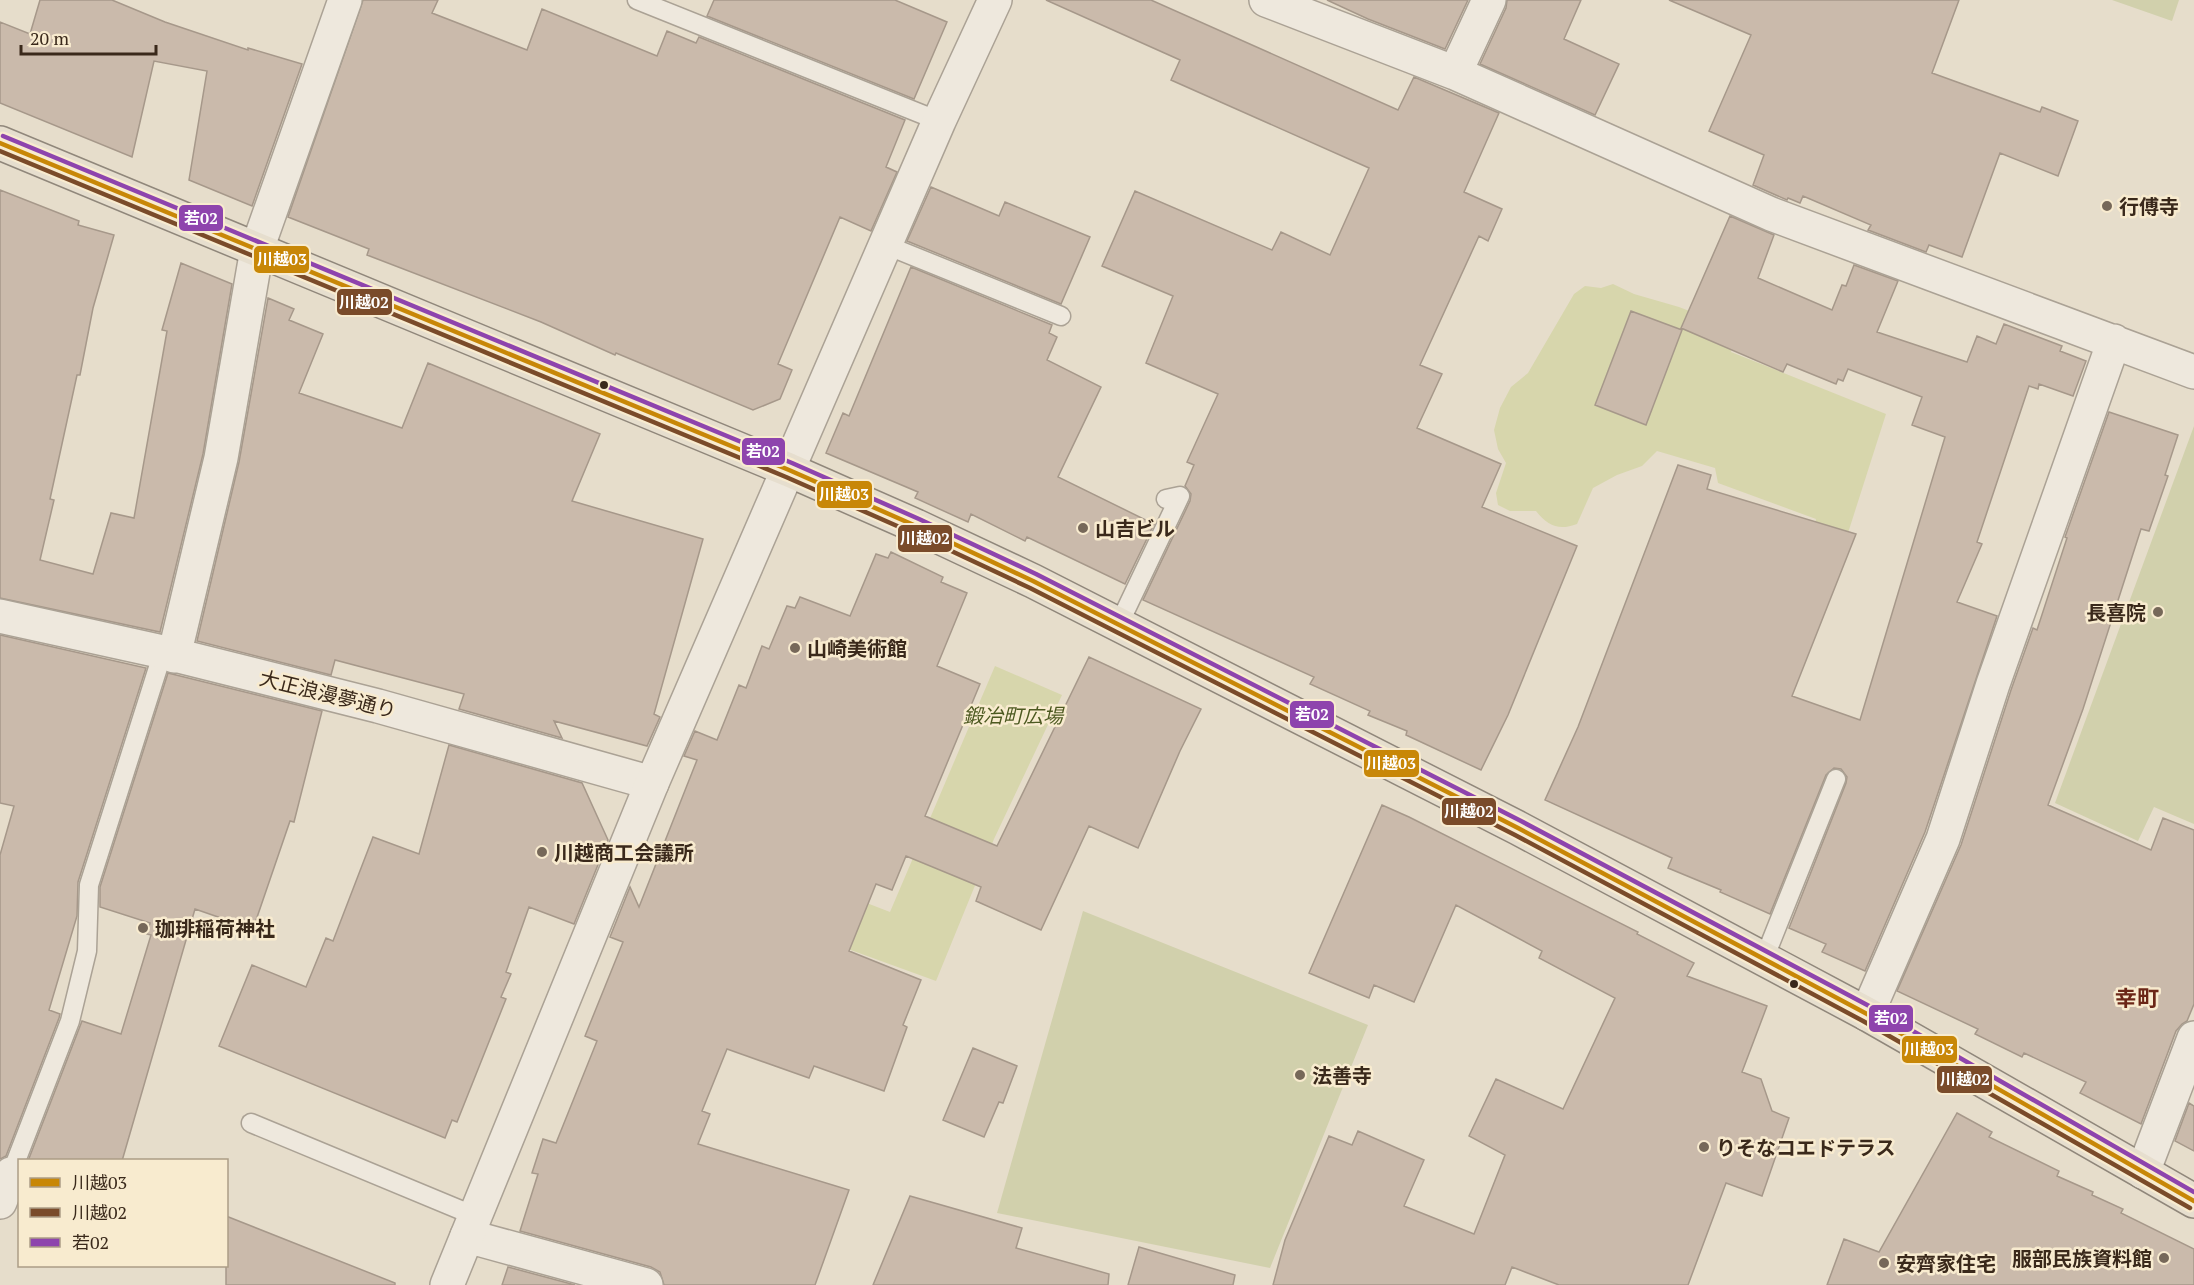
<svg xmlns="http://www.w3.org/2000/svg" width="2194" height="1285" viewBox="0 0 2194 1285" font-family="'PT Serif','Noto Sans JP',serif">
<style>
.green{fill:#d7d6ac}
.cemetery{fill:#d1d0ac}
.building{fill:#cabaab;stroke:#a6988a;stroke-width:1.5}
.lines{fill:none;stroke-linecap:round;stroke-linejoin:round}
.service-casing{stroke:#aba295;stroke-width:21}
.minor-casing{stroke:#aba295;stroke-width:36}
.tertiary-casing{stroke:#aba295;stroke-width:36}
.primary-casing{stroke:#90877b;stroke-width:36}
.service{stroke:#eee8dd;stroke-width:18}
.minor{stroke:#eee8dd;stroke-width:33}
.tertiary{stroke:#eee8dd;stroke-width:33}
.primary{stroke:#e6dece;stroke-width:33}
.bus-1-casing{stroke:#f8ebcf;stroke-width:9}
.bus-2-casing{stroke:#f8ebcf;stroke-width:9}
.bus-3-casing{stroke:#f8ebcf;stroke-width:9}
.bus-1{stroke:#c88707;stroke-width:4.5}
.bus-2{stroke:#7a4b2a;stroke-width:4.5}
.bus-3{stroke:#8e44ad;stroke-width:4.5}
.poi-dot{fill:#766859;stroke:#f8ebcf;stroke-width:2}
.bus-dot{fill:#3a291b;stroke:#f8ebcf;stroke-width:2}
.labels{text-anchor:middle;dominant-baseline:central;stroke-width:5;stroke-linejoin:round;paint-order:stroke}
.poi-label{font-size:20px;font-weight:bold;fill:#3a291b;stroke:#f8ebcf;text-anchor:start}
.street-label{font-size:20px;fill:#3a291b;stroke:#f8ebcf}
.park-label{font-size:20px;font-style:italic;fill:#4c5920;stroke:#f8ebcf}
.quarter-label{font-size:22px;font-weight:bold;fill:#6b2617;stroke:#f8ebcf}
.line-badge{stroke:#f8ebcf;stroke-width:2}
.badge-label{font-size:16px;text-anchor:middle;font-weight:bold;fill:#fff}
</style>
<rect width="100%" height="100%" fill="#e6ddcb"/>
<path class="green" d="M1613,284L1634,294L1679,307L1736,329L1731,352L1886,414L1840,558L1802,585L1816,519L1718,483L1715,468L1657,451L1642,466L1617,475L1593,488L1577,524C1559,531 1548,526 1536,511H1510L1498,505L1496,493L1506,463L1498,449L1494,430L1500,408L1511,387L1528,373L1574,294L1585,286L1601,288Z
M995,666L1062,695L994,839L936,981L771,921L789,873L890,912Z"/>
<path class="cemetery" d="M2112,0H2179L2172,21Z
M2194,426V824L2154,807L2138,841L2055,803Z
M1083,911L1368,1025L1270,1268L997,1213Z"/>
<path class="building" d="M40,0H112L165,22L248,50V48L302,64L252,206L189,180L207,71L154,61L132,157L0,103V22L30,34Z
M363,0H438L432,13L527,50L542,9L657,56L667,31L696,43L699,37L905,120L886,167L897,172L871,231L840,217L778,364L792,370L780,399L753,410L616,353L615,355L541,322L367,255L369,249L288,217Z
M714,0H895L947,22L914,99L707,16Z
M1046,0H1151L1398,110L1414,77L1499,113L1464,192L1502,209L1488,241L1479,236L1420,365L1442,374L1417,428L1501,464L1482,507L1577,546L1508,715L1481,770L1406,735L1407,731L1368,715L1370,711L1310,684L1314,677L1143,600L1190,501L1191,494L1185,486L1194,465L1187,462L1218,394L1146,363L1173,296L1102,266L1135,191L1272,250L1281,232L1330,255L1369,168L1171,80L1180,60Z
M1327,0H1468L1445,49L1368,19Z
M1507,0H1581L1564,39L1619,64L1595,115L1480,64L1506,8Z
M1669,0H1959L1932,73L2040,112L2042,107L2078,121L2058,176L2000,153L1962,257L1929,245L1926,252L1868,230L1871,225L1803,196L1800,203L1788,198L1787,200L1753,185L1764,155L1709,131L1751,35Z
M931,187L999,216L1005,202L1090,237L1061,304L907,241Z
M0,190L79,221L78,225L114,235L93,308L80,375H77L50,499L54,500L40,560L93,574L111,513L134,518L167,331L162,330L181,263L232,284L203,454L160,632L0,598Z
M1730,216L1774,235L1758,278L1832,310L1842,285L1846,286L1854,265L1898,281L1877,332L1967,362L1977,336L1996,344L2004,324L2062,346L2060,351L2086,361L2073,396L2039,384L2038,389L2029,386L1977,542L1982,544L1957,602L1997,616L1925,832L1865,971L1822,952L1826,944L1789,928L1846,783L1847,777L1841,769L1834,768L1826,775L1770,914L1720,892L1721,890L1668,868L1672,858L1545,800L1578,727L1678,465L1711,475L1707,489L1856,534L1792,696L1860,720L1945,437L1912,425L1922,397L1848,369L1843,381L1838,379L1836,384L1787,364L1783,372L1681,328Z
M911,267L1052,325L1049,333L1057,337L1047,360L1101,387L1058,477L1154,524L1125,584L1027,537L1025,541L971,514L968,522L915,498L918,492L826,453L843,413L849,416Z
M268,298L294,309L289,320L323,334L299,393L402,428L428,363L600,434L572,501L703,539L654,714L660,717L647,746L554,721L562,738L459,709L464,694L335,660L331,675L197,641L239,462Z
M1631,311L1682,330L1646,425L1595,405Z
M2109,412L2178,435L2165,475L2168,476L2149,531L2141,529L2083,709L2048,805L2151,850L2163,818L2194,830V1004L2187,1021L2182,1024L2176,1031L2141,1124L2080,1093L2086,1082L2024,1053L2022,1057L1975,1034L1978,1029L1897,991L1961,845L2011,690L2033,628L2037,630L2067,538L2065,537Z
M891,552L943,577L941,582L967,593L937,666L980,684L925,816L997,846L1089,657L1201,709L1180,751L1138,848L1089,826L1041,930L976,901L981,887L906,856L892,890L876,884L849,951L921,980L903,1025L907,1027L884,1091L814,1066L809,1078L727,1049L702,1111L710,1114L698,1144L849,1190L815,1285H664L660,1272L651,1267L520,1231L538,1174L532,1173L543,1139L556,1143L597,1041L585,1036L623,942L610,937L630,887L639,907L697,760L684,756L695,731L717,740L739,685L746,688L762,646L769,649L787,606L795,608L800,597L850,616L876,554L888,558Z
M0,635L146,668L78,882L77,916L49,1010L60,1014L59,1018L6,1156L0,1159V855L14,806L0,803Z
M168,673L322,711L294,822L290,821L253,929L195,909L122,1161H28L82,1021L121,1034L151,935L147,934L150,923L100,907V887Z
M449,745L582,783L608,840L574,924L529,907L506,972L511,974L501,997L506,999L457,1122L452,1120L445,1138L219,1046L252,965L306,987L326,938L333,941L373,837L419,854Z
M1382,805L1409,817L1638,932L1637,934L1694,963L1687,976L1767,1006L1742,1072L1761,1079L1772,1111L1789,1118L1762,1196L1726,1183L1688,1285H1559L1512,1267L1505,1285H1273L1285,1240L1329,1136L1352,1145L1358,1131L1424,1160L1404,1206L1474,1234L1505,1155L1469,1136L1496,1079L1563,1109L1615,998L1539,958L1542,951L1456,905L1414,1002L1374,985L1369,998L1309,973Z
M973,1048L1017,1066L1003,1103L999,1102L984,1137L943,1120Z
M2189,1103L2194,1106V1151L2175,1141Z
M1957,1113L1992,1132L1989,1137L2059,1171L2057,1176L2093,1192L2092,1195L2123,1209L2121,1213L2194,1249V1285H1827L1844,1239L1879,1252Z
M910,1196L1022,1228L1016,1248L1109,1274L1108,1285H873Z
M226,1216L395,1283V1285H226Z
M1139,1247L1235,1275L1233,1285H1128Z
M508,1267L575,1285H502Z"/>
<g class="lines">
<g class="service-casing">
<path id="service" d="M637,0L939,121
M886,245L1061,316
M1119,624L1180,496L1166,499
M1764,959L1836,779
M251,1123L475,1216
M11,1174L70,1021L87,951L89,885L163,652"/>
</g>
<g class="minor-casing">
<path id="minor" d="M1266,0L1455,73L1771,214L2194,372
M1455,73L1489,0
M0,616L163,652L378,706L652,783
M174,656L221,458L257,249L345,0
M1867,1014L1943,839L1993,684L2114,341
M2143,1172L2194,1038
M0,1202L11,1174
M467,1236L646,1285"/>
</g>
<g class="tertiary-casing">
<path id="tertiary" d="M447,1285L652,783L939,121L995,0"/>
</g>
<g class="primary-casing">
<path id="primary" d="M0,143L789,470L916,526L1033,581L1518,828L1867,1014L2194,1201"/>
</g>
<use href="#service" class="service"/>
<use href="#minor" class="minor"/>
<use href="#tertiary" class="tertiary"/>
<use href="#primary" class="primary"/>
<g class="bus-1-casing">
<path id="bus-1" d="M0,143L789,470L916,526L1033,581L1518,828L1867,1014L2194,1201"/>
</g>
<g class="bus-2-casing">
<path id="bus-2" d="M0,151L786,477L913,533L1030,588L1515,835L1863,1021L2190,1208"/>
</g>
<g class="bus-3-casing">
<path id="bus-3" d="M3,136L792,463L919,519L1036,574L1521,821L1871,1007L2194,1192"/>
</g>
<use href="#bus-1" class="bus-1"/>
<use href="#bus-2" class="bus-2"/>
<use href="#bus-3" class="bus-3"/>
</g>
<g class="poi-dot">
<circle cx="2107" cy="206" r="6"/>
<circle cx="1083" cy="528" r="6"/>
<circle cx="2158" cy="612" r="6"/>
<circle cx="795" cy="648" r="6"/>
<circle cx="542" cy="852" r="6"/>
<circle cx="143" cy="928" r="6"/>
<circle cx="1300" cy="1075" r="6"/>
<circle cx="1704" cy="1147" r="6"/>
<circle cx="2164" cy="1258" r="6"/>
<circle cx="1884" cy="1263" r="6"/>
</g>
<g class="bus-dot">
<circle cx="604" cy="385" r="5"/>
<circle cx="1794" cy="984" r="5"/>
</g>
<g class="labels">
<g class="poi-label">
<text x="2119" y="206">行傅寺</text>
<text x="1095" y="528">山吉ビル</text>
<text x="2146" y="612" text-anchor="end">長喜院</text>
<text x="807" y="648">山崎美術館</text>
<text x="554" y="852">川越商工会議所</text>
<text x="155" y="928">珈琲稲荷神社</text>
<text x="1312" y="1075">法善寺</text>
<text x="1716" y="1147">りそなコエドテラス</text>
<text x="2152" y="1258" text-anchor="end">服部民族資料館</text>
<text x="1896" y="1263">安齊家住宅</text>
</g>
<g class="street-label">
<text transform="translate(328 694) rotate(14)">大正浪漫夢通り</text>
</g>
<g class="park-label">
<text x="1013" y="715">鍛冶町広場</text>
</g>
<g class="quarter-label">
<text x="2137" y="997">幸町</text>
</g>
</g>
<g class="line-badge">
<rect x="178" y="204" width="46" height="28" rx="6" fill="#8e44ad"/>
<rect x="253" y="245" width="57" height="29" rx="6" fill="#c88707"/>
<rect x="336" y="288" width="57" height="28" rx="6" fill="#7a4b2a"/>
<rect x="741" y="437" width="45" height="29" rx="6" fill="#8e44ad"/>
<rect x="816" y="480" width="57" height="29" rx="6" fill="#c88707"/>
<rect x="897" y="524" width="56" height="29" rx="6" fill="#7a4b2a"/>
<rect x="1289" y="700" width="46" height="29" rx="6" fill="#8e44ad"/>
<rect x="1363" y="749" width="57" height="29" rx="6" fill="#c88707"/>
<rect x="1441" y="797" width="56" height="29" rx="6" fill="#7a4b2a"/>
<rect x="1868" y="1004" width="46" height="29" rx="6" fill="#8e44ad"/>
<rect x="1901" y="1035" width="57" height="29" rx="6" fill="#c88707"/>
<rect x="1936" y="1065" width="57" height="29" rx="6" fill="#7a4b2a"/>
</g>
<g class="badge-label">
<text x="201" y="224">若02</text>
<text x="282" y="265">川越03</text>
<text x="364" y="308">川越02</text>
<text x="763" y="457">若02</text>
<text x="844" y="500">川越03</text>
<text x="925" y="544">川越02</text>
<text x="1312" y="720">若02</text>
<text x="1391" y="769">川越03</text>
<text x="1469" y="817">川越02</text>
<text x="1891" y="1024">若02</text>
<text x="1929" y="1055">川越03</text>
<text x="1965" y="1085">川越02</text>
</g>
<rect x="18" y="1159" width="210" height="108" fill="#f8ebcf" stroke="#ac9d87" stroke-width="1.5"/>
<rect x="30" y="1178" width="30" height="9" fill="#c88707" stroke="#ac9d87" stroke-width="1.5"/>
<text x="72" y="1189" font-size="18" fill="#3a291b">川越03</text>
<rect x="30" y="1208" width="30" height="9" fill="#7a4b2a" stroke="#ac9d87" stroke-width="1.5"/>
<text x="72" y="1219" font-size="18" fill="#3a291b">川越02</text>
<rect x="30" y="1238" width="30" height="9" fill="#8e44ad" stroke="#ac9d87" stroke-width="1.5"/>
<text x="72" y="1249" font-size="18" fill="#3a291b">若02</text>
<path d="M21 45v9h135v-9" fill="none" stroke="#3a291b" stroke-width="3"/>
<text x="30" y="45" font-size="18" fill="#3a291b" stroke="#f8ebcf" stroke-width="4.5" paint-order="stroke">20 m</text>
</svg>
